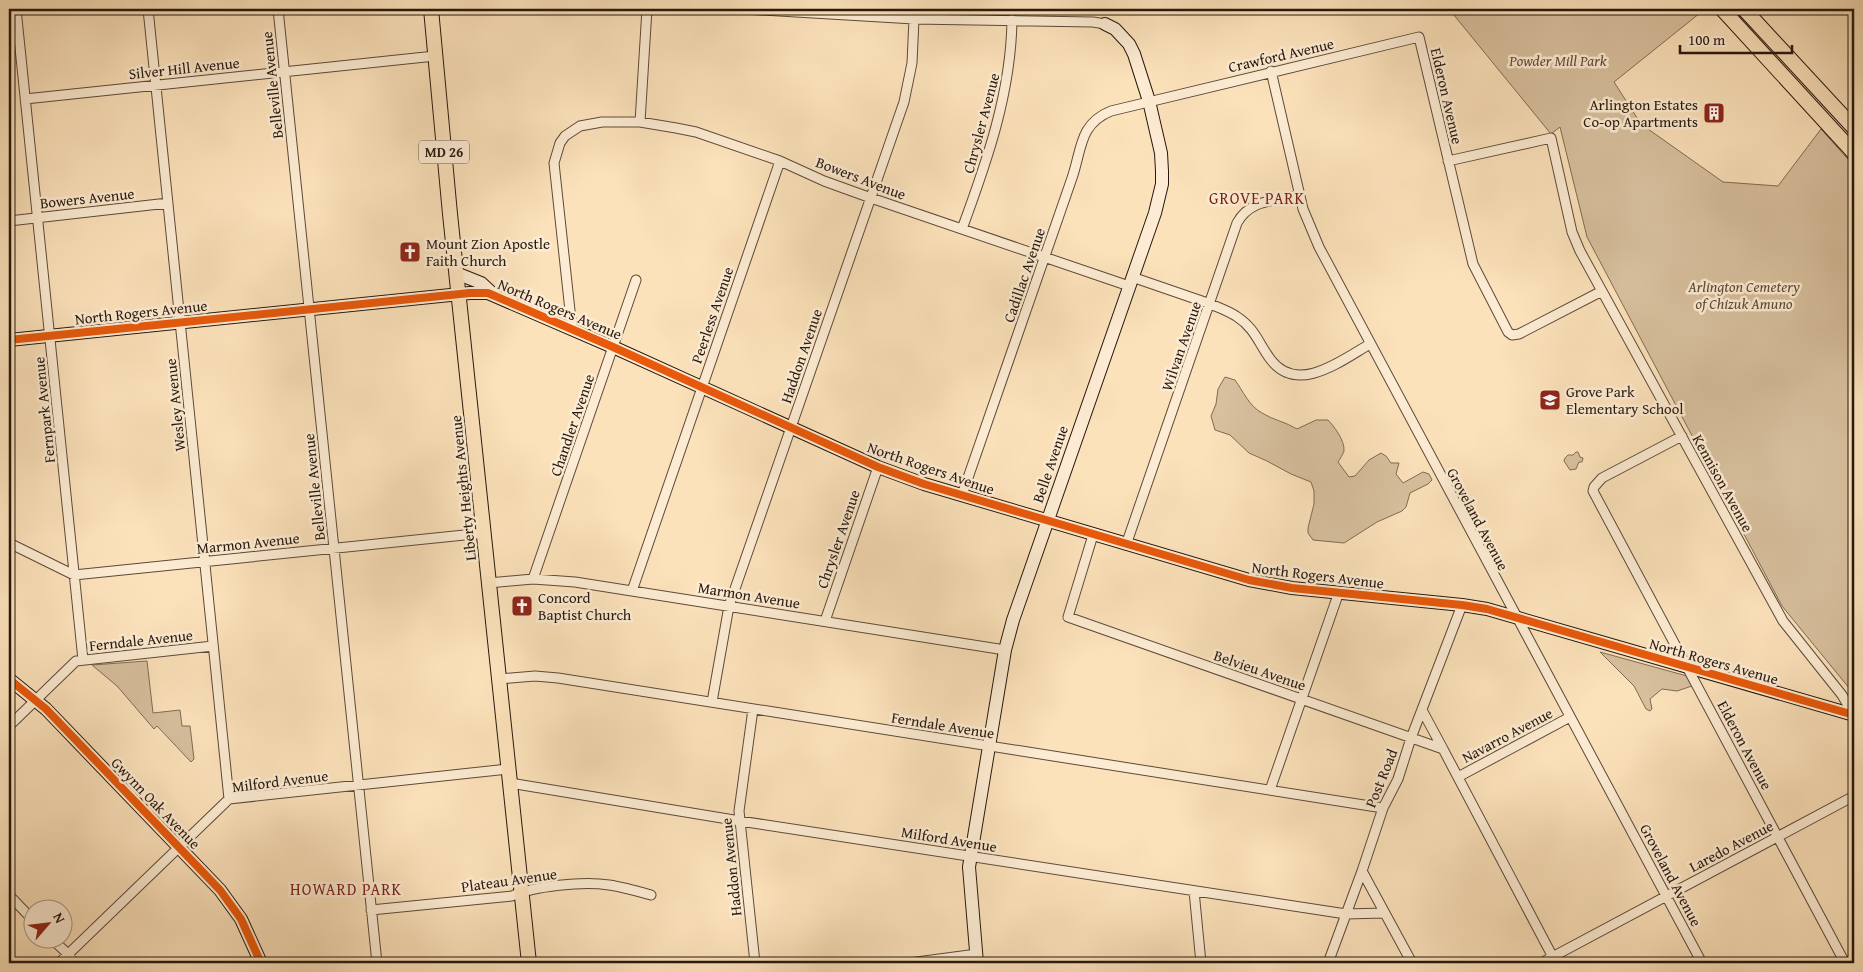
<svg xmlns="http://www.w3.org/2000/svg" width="1863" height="972" viewBox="0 0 1863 972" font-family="'Gentium Book Plus',serif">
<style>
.green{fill:#d8c09e;stroke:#7f6c56}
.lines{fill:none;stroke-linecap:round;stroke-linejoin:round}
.street-casing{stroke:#5c4a39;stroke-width:11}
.secondary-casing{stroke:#26180e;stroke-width:14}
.primary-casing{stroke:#26180e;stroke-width:16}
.street{stroke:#fdecd3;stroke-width:9}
.secondary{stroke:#fdecd3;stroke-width:12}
.primary{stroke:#fce2bb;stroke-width:14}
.cycleway-casing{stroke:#fdecd3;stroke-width:11}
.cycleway{stroke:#e8590c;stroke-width:8}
.labels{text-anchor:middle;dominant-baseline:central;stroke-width:5;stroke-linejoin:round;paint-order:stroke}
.shield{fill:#fdecd3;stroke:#665849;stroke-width:1}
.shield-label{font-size:14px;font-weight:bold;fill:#26180e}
.street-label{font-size:15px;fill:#26180e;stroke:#fdecd3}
.park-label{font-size:15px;font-style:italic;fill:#5b4a39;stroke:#fdecd3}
.poi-label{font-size:15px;fill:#26180e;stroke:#fdecd3;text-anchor:start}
.neighbourhood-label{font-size:16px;letter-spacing:1px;fill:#7a1f14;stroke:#fdecd3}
</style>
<rect width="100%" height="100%" fill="#fce2bb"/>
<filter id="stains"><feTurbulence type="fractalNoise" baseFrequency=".004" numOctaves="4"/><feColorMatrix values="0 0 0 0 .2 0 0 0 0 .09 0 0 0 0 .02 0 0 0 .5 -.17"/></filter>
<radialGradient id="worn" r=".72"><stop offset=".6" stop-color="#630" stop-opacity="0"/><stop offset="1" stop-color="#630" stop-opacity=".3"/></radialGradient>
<path class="green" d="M883,9H1116L1097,14Z
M1449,9H1705L1614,82L1641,124L1723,182L1778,186L1821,129L1854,166V694L1782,606L1587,237L1560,127L1551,134Z
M1225,377L1235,380C1243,391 1249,406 1262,413C1273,420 1286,422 1297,429L1316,420H1328C1334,426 1345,441 1344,451C1343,454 1340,459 1338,462L1349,477L1355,476L1369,460L1381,453L1386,456L1391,463H1399L1396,474L1403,483L1423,472L1429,474L1432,480L1428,484L1410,493L1406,507L1402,511L1377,522L1344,543L1313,540L1308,533V528L1314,504V491L1311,482L1291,474L1267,461L1249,453L1230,435L1215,430L1211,416L1216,404L1218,389Z
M1576,452H1578L1580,457L1583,458L1582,462H1579L1576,469L1570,470L1564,461L1565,458L1568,455H1573Z
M1600,652L1687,676L1692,686L1677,691L1662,689L1650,699L1652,709L1650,711L1646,709L1634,686Z
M147,661L153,713L180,710L182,726H190L194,759L191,762L157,726L154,729L117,686L92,665Z"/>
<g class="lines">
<g class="street-casing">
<path id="street" d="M16,9L83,660
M148,9L229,799
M278,9L377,963
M744,9L914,19L1093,22L1105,24
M1271,71L1303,209L1319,247L1702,963
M25,99L435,56
M640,122L647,9
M1448,161L1551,138L1572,232L1580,251L1783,621L1842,695L1854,716
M9,221L168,203
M962,229C987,161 1011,93 1012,20
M1132,277C1152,284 1173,291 1193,298C1208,303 1223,308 1236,316C1256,329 1258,343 1271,360C1298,395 1342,360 1370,344
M572,329L554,163L560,143L565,136L580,126L602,122H640L676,128L696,132L780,161L824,181L871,198L1129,286
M1682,436L1602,478L1594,487L1593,491L1845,963
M962,495L1072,178C1082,149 1079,124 1111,111L1419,37L1473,264L1508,332L1512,335L1519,334L1602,291
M1093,535L1068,617L1443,749L1556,963
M9,543L74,575L484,533
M1126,545L1237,223C1250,199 1275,201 1300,195
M533,579L636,280
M489,583L533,579L575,582L1005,650
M632,591L780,161
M825,621L878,467
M499,679L535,676L558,678L1383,808
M712,702L729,606L904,102L912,63L914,19
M753,709L739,811L755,963
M1422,710L1443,749
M9,726L76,661L213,646
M1458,777L1570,717
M510,783L740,821L1346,914L1384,913
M1270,790L1339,592
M1362,871L1412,963
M1194,891L1201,963
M9,895L32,919
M371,910L512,896C534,886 583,881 609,885C623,887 637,891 651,895
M53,940L68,954L74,963
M59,963L229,799L508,769
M909,963L977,954
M1328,963L1362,871L1383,808L1398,779L1411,738L1462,605
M1541,963L1854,796"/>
</g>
<g class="secondary-casing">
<path id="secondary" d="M456,273L481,283L494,295
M9,340L470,293H488L613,347L878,467L924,484L1249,580L1292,588L1462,605L1487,609L1854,715
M9,679L46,709L220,890L241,919L261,963
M977,963L969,867L1005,650L1013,620L1155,213L1162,184V171L1161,153L1149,101L1134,54L1129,44L1115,29L1105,24"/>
</g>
<g class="primary-casing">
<path id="primary" d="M431,9L450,214L529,963
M1722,9L1854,153
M1744,9L1854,128"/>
</g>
<use href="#street" class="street"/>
<use href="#secondary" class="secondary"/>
<use href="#primary" class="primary"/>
<g class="cycleway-casing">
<path id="cycleway" d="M9,340L470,293H488L613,347L878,467L924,484L1249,580L1292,588L1462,605L1487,609L1854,715
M9,679L46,709L220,890L241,919L261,963"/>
</g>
<use href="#cycleway" class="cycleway"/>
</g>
<defs>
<g id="building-square" transform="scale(1.125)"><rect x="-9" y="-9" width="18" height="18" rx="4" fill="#8f2418" stroke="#fdecd3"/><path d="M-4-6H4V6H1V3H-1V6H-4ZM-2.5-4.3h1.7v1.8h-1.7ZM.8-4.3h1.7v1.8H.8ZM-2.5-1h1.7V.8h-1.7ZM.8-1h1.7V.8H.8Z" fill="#fff"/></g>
<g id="church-square" transform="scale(1.125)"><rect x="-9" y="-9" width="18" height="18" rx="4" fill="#8f2418" stroke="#fdecd3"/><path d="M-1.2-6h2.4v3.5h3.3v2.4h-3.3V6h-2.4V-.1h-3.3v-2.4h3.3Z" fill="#fff"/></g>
<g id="school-square" transform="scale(1.125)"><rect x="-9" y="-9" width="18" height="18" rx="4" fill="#8f2418" stroke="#fdecd3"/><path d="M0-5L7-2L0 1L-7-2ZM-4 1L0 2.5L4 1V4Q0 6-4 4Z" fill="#fff"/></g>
</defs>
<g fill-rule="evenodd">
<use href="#building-square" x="1714" y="113"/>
<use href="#church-square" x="410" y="252"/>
<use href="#school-square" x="1550" y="400"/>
<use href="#church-square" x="522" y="606"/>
</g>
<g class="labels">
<rect class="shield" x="419" y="140.5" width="50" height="23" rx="4"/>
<g class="shield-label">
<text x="444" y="152">MD 26</text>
</g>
<g class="street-label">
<text transform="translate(1281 55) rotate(-13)">Crawford Avenue</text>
<text transform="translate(184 68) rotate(-6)">Silver Hill Avenue</text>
<text transform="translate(272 85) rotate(-96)">Belleville Avenue</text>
<text transform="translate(1447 96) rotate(77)">Elderon Avenue</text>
<text transform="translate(981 123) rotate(-75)">Chrysler Avenue</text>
<text transform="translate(861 178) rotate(21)">Bowers Avenue</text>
<text transform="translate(87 198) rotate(-6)">Bowers Avenue</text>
<text transform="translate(1024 275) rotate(-71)">Cadillac Avenue</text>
<text transform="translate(560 309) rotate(23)">North Rogers Avenue</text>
<text transform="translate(141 312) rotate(-6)">North Rogers Avenue</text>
<text transform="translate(712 315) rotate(-71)">Peerless Avenue</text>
<text transform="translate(1181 346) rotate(-71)">Wilvan Avenue</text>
<text transform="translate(801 356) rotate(-71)">Haddon Avenue</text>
<text transform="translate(175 405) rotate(-96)">Wesley Avenue</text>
<text transform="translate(44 410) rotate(-96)">Fernpark Avenue</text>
<text transform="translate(572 425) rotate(-71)">Chandler Avenue</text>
<text transform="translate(1050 464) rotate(-71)">Belle Avenue</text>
<text transform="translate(931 468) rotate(19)">North Rogers Avenue</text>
<text transform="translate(1723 483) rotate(61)">Kennison Avenue</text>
<text transform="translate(314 487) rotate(-96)">Belleville Avenue</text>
<text transform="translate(463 488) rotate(-96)">Liberty Heights Avenue</text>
<text transform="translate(1478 519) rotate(62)">Groveland Avenue</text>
<text transform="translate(838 539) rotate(-71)">Chrysler Avenue</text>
<text transform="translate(248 543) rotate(-6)">Marmon Avenue</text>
<text transform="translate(1318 575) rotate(7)">North Rogers Avenue</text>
<text transform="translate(749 595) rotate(9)">Marmon Avenue</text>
<text transform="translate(141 640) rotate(-6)">Ferndale Avenue</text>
<text transform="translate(1714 661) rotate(16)">North Rogers Avenue</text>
<text transform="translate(1260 670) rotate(19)">Belvieu Avenue</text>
<text transform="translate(943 725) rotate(9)">Ferndale Avenue</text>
<text transform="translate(1507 735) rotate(-28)">Navarro Avenue</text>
<text transform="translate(1745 745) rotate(62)">Elderon Avenue</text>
<text transform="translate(1381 778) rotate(-68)">Post Road</text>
<text transform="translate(280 781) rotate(-7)">Milford Avenue</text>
<text transform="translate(156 803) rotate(46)">Gwynn Oak Avenue</text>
<text transform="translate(949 839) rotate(9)">Milford Avenue</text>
<text transform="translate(1731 846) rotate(-28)">Laredo Avenue</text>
<text transform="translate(731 867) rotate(-96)">Haddon Avenue</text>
<text transform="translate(1671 875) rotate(62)">Groveland Avenue</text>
<text transform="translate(509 880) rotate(-8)">Plateau Avenue</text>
</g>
<g class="park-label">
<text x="1558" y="60">Powder Mill Park</text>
<text x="1744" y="286">Arlington Cemetery<tspan x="1744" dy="17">of Chizuk Amuno</tspan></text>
</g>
<g class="poi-label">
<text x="1698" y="104" text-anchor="end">Arlington Estates<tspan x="1698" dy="17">Co-op Apartments</tspan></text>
<text x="426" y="243">Mount Zion Apostle<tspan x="426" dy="17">Faith Church</tspan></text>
<text x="1566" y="391">Grove Park<tspan x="1566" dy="17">Elementary School</tspan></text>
<text x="538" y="597">Concord<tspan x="538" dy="17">Baptist Church</tspan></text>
</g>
<g class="neighbourhood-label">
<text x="1257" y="198">GROVE PARK</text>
<text x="346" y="889">HOWARD PARK</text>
</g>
</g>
<rect width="1863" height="972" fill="none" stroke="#fce2bb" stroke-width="30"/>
<rect x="10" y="10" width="1843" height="952" fill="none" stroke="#26180e" stroke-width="2.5"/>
<rect x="15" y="15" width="1833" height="942" fill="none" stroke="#26180e"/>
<g transform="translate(48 924) rotate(62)"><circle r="24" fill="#fdecd3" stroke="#a79784"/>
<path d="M0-4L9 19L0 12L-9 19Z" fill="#8f2418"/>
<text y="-8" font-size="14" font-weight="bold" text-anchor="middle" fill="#26180e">N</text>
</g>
<path d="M1680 45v8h112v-8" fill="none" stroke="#26180e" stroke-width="2.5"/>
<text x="1688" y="45" font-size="15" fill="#26180e" stroke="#fdecd3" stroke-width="4" paint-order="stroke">100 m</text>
<rect width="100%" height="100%" filter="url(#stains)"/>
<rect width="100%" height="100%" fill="url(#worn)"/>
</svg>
